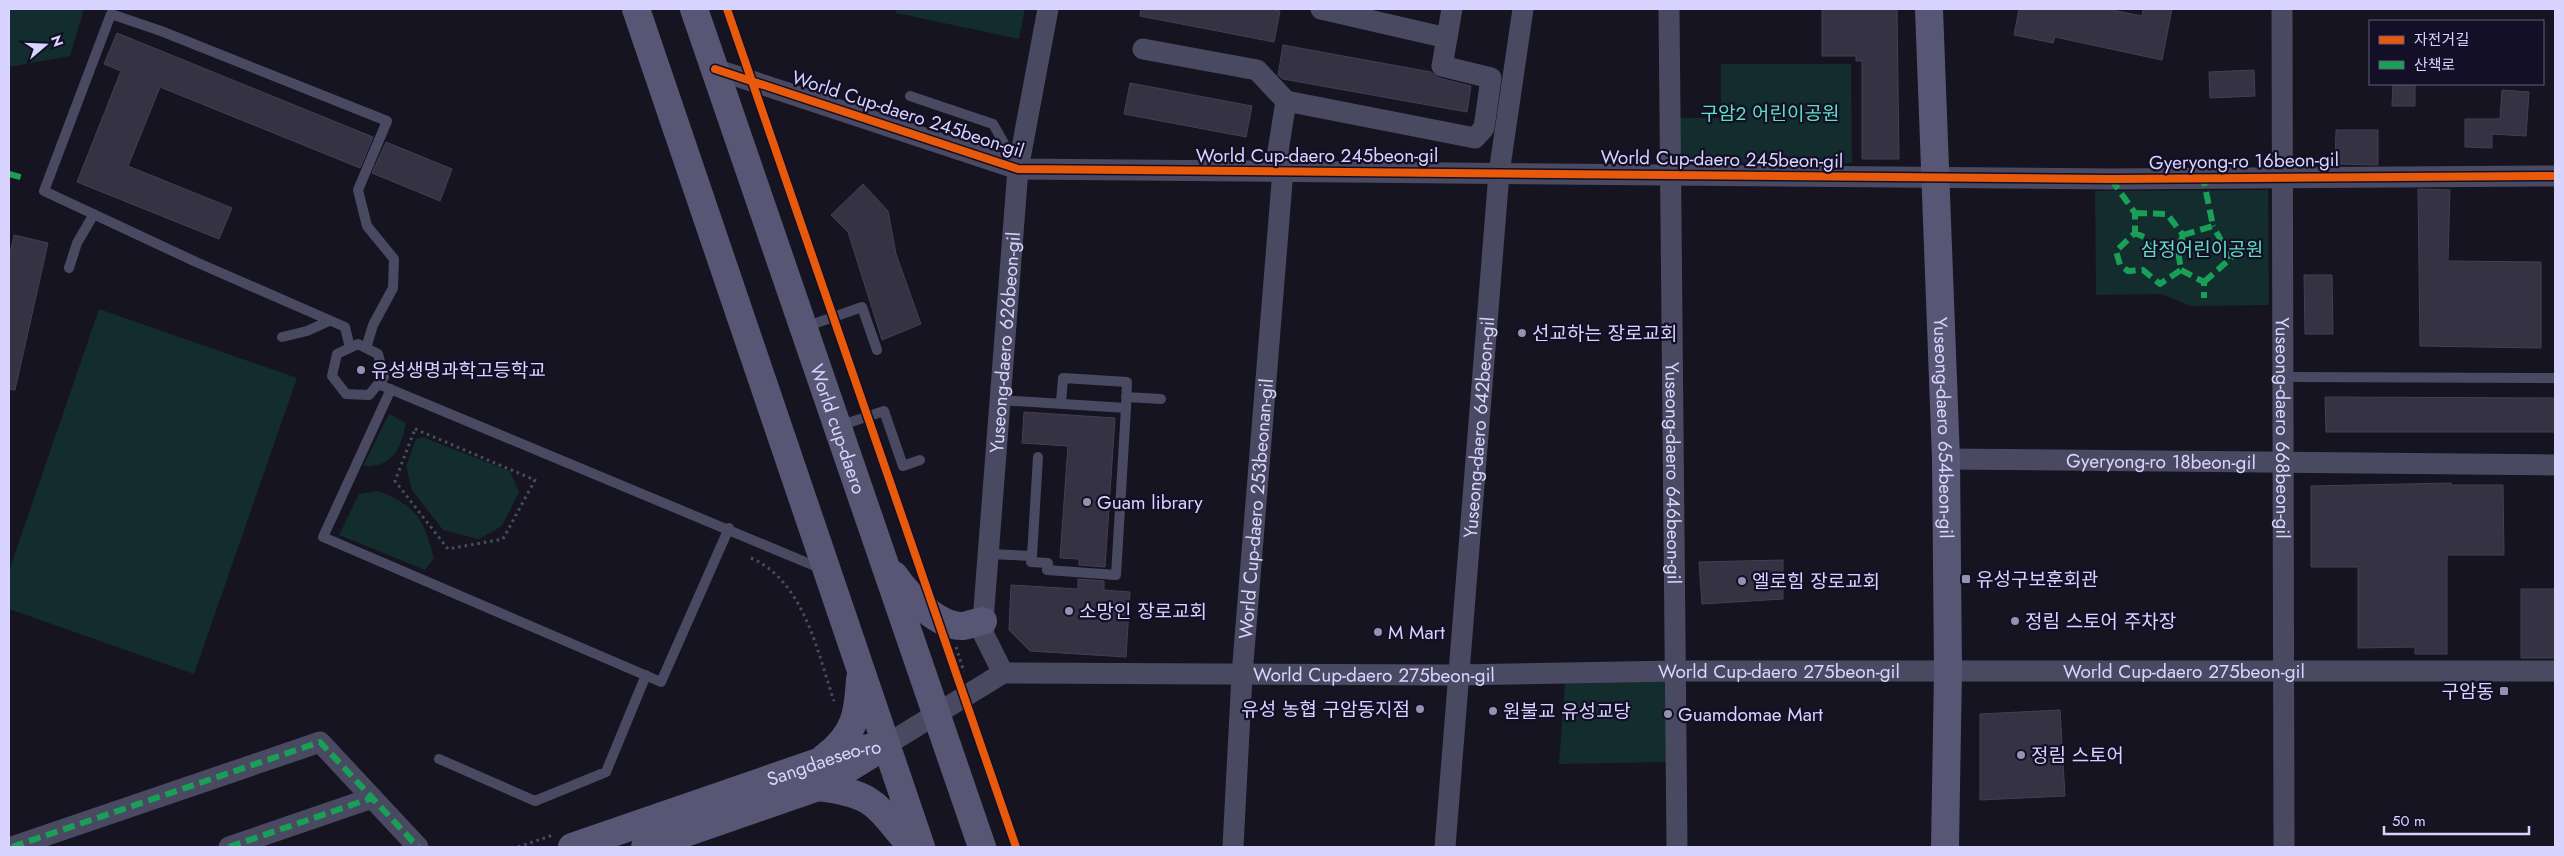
<svg xmlns="http://www.w3.org/2000/svg" width="2564" height="856" viewBox="0 0 2564 856" font-family="Jost,'Noto Sans KR',sans-serif">
<style>
.green{fill:#132c2d}
.building{fill:#343243;stroke:#433f54}
.lines{fill:none;stroke-linecap:round;stroke-linejoin:round}
.path{stroke:#44505f;stroke-width:3;stroke-dasharray:2.5 4;stroke-linecap:butt}
.lane{stroke:#4a4962;stroke-width:10}
.street{stroke:#4a4962;stroke-width:21}
.secondary{stroke:#575674;stroke-width:28}
.quiet{stroke:#1a9f57;stroke-width:6;stroke-dasharray:12 6;stroke-linecap:butt}
.cycleway-casing{stroke:#130f26;stroke-width:11}
.cycleway{stroke:#e8590c;stroke-width:8}
.poi-dot{fill:#9591b1;stroke:#130f26;stroke-width:2}
.labels{text-anchor:middle;dominant-baseline:central;stroke-width:4.5;stroke-linejoin:round;paint-order:stroke}
.park-label{font-size:19px;fill:#5fe0c0;stroke:#130f26}
.street-label{font-size:19px;fill:#d9d4ff;stroke:#130f26}
.poi-label{font-size:19px;fill:#d9d4ff;stroke:#130f26;text-anchor:start}
</style>
<rect width="100%" height="100%" fill="#161421"/>
<path class="green" d="M9,9H84L70,56L9,67Z
M897,9H1025L1019,39L896,13Z
M1721,64H1851L1852,163H1677V118H1721Z
M2268,190L2269,305L2191,306L2161,294L2096,295L2095,191Z
M99,309L297,378L194,674L9,609V571Z
M389,414L406,423C401,449 392,468 363,466Z
M422,437L510,471L519,492L502,526L479,539L443,530L412,490L406,466L416,439Z
M378,491C417,506 423,518 434,558L425,570L339,535L359,494Z
M1666,674L1668,762L1559,764L1565,681Z"/>
<path class="building" d="M1141,9H1268L1280,11L1274,42L1140,16Z
M1822,9H1897L1899,159H1862V61H1856V56H1822Z
M2019,9H2107L2142,16L2143,9H2172L2162,60L2055,37L2053,43L2014,35Z
M117,33L373,137L360,168L160,87L128,166L232,208L219,239L77,182L121,71L104,64Z
M1283,45L1431,72L1439,78L1471,86L1467,112L1283,79L1278,75Z
M2254,70L2255,96L2210,98L2209,72Z
M1130,83L1252,106L1246,137L1124,114Z
M2393,84H2415V106H2392Z
M2502,90L2529,92L2526,136L2492,134V148L2465,147V119H2500Z
M2336,130H2378V165L2335,164Z
M386,142L452,169L440,201L372,173Z
M863,184L888,211L896,254L921,324L882,340L848,232L831,215Z
M2418,189L2450,190L2448,261L2541,262V348L2420,346Z
M14,235L48,243L15,390L9,389V258Z
M2304,275H2332L2333,334H2305Z
M2325,397L2555,398V432H2326Z
M1024,412L1115,418L1105,567L1079,565V559L1060,558L1068,446L1022,443Z
M2451,483V485H2503L2504,555H2447V654H2415V647L2358,648V567H2311V486Z
M1783,560V599L1702,604L1699,562Z
M1078,579L1104,581V590L1130,592L1126,657L1030,651L1009,630L1011,585L1078,589Z
M2521,589H2555V658H2521Z
M2060,710L2065,796L1980,800V714Z"/>
<g class="lines">
<path class="path" d="M415,429L535,480L503,539L448,549L395,481Z
M751,558C804,581 817,651 834,701
M956,647L964,672
M518,847L553,835"/>
<path class="lane" d="M910,96L993,124L1017,166
M69,268L77,243L94,214
M805,327L862,307L877,350
M282,337L307,331L329,321
M358,344L378,354L384,377L369,395L346,394L332,376L337,354Z
M350,348L345,327L196,262L44,191L111,14L161,31L387,121L358,190L367,226L394,259L393,288L373,325L366,348
M2283,377L2555,378
M378,384L822,569
M391,389L323,537L661,682L729,528
M1126,397L1161,399
M1061,403L1063,378L1127,382L1126,408
M839,426L884,411L903,466L920,460
M989,554L1032,556L1031,562L1048,563L1047,570L1116,575L1126,408L1000,400
M1032,556L1038,457
M439,759L535,801L606,772L646,675"/>
<g class="street">
<path d="M1321,9L1447,38"/>
<path id="s1" d="M1669,9L1677,847"/>
<path id="s2" d="M2282,9L2284,847"/>
<path d="M1143,49L1257,70L1286,101"/>
<path d="M715,69L1018,169L2111,179L2555,176"/>
<path id="s3" d="M1946,459L2555,465"/>
<path id="s4" d="M1003,673L1457,675L1676,671H2555"/>
<path id="s5" d="M1003,673L984,635L983,621L1018,169L1048,9"/>
<path d="M886,745L1003,673"/>
<path d="M12,847L320,742L418,847"/>
<path d="M229,847L372,798"/>
<path id="s6" d="M1233,847L1242,675L1283,170L1278,151L1286,101L1475,138L1484,128L1491,78L1442,66L1452,9"/>
<path id="s7" d="M1445,847L1499,173L1523,9"/>
</g>
<g class="secondary">
<path d="M636,9L921,847"/>
<path id="s8" d="M694,9L982,847"/>
<path id="s9" d="M1929,9L1946,459L1948,671L1945,847"/>
<path d="M894,575C907,594 937,627 963,626C969,625 977,622 983,621"/>
<path d="M825,757C855,735 858,714 860,679"/>
<path d="M818,787C877,794 876,806 912,847"/>
<path id="s10" d="M572,847L850,751L886,745"/>
<path d="M645,847L818,787L870,755"/>
</g>
<path class="quiet" d="M9,174L24,178
M2111,179L2135,213V233L2116,251L2120,265L2128,271L2143,270L2160,284L2181,270L2178,251L2147,245L2144,237L2135,233
M2135,213L2167,214L2183,235L2178,251
M2183,235L2213,226L2203,177
M2181,270L2204,282V298
M2204,282L2231,258L2213,226
M12,847L320,742L418,847
M229,847L372,798"/>
<g class="cycleway-casing">
<path id="cycleway" d="M727,9L1016,847
M715,69L1018,169L2111,179L2555,176"/>
</g>
<use href="#cycleway" class="cycleway"/>
</g>
<g class="poi-dot">
<circle cx="1522" cy="333" r="5"/>
<circle cx="361" cy="370" r="5"/>
<circle cx="1087" cy="502" r="5"/>
<rect x="1961" y="574" width="10" height="10" rx="2.5"/>
<circle cx="1742" cy="581" r="5"/>
<circle cx="1069" cy="611" r="5"/>
<circle cx="2015" cy="621" r="5"/>
<circle cx="1378" cy="632" r="5"/>
<rect x="2499" y="686" width="10" height="10" rx="2.5"/>
<circle cx="1420" cy="709" r="5"/>
<circle cx="1493" cy="711" r="5"/>
<circle cx="1668" cy="714" r="5"/>
<circle cx="2021" cy="755" r="5"/>
</g>
<g class="labels">
<g class="park-label">
<text x="1770" y="113">구암2 어린이공원</text>
<text x="2202" y="249">삼정어린이공원</text>
</g>
<g class="street-label">
<text transform="translate(908 114) rotate(18)">World Cup-daero 245beon-gil</text>
<text x="1317" y="155">World Cup-daero 245beon-gil</text>
<text transform="translate(1722 159) rotate(1)">World Cup-daero 245beon-gil</text>
<text transform="translate(2244 161) rotate(-1)">Gyeryong-ro 16beon-gil</text>
<text stroke="none"><textPath href="#s5" startOffset="336">Yuseong-daero 626beon-gil</textPath></text>
<text stroke="none"><textPath href="#s7" startOffset="421">Yuseong-daero 642beon-gil</textPath></text>
<text stroke="none"><textPath href="#s8" startOffset="444">World cup-daero</textPath></text>
<text stroke="none"><textPath href="#s9" startOffset="419">Yuseong-daero 654beon-gil</textPath></text>
<text stroke="none"><textPath href="#s2" startOffset="419">Yuseong-daero 668beon-gil</textPath></text>
<text stroke="none"><textPath href="#s3" startOffset="215">Gyeryong-ro 18beon-gil</textPath></text>
<text stroke="none"><textPath href="#s1" startOffset="464">Yuseong-daero 646beon-gil</textPath></text>
<text stroke="none"><textPath href="#s6" startOffset="339">World Cup-daero 253beonan-gil</textPath></text>
<text stroke="none"><textPath href="#s4" startOffset="776">World Cup-daero 275beon-gil</textPath></text>
<text stroke="none"><textPath href="#s4" startOffset="1181">World Cup-daero 275beon-gil</textPath></text>
<text stroke="none"><textPath href="#s4" startOffset="371">World Cup-daero 275beon-gil</textPath></text>
<text stroke="none"><textPath href="#s10" startOffset="266">Sangdaeseo-ro</textPath></text>
</g>
<g class="poi-label">
<text x="1532" y="333">선교하는 장로교회</text>
<text x="371" y="370">유성생명과학고등학교</text>
<text x="1097" y="502">Guam library</text>
<text x="1976" y="579">유성구보훈회관</text>
<text x="1752" y="581">엘로힘 장로교회</text>
<text x="1079" y="611">소망인 장로교회</text>
<text x="2025" y="621">정림 스토어 주차장</text>
<text x="1388" y="632">M Mart</text>
<text x="2494" y="691" text-anchor="end">구암동</text>
<text x="1410" y="709" text-anchor="end">유성 농협 구암동지점</text>
<text x="1503" y="711">원불교 유성교당</text>
<text x="1678" y="714">Guamdomae Mart</text>
<text x="2031" y="755">정림 스토어</text>
</g>
</g>
<rect width="2564" height="856" fill="none" stroke="#d9d4ff" stroke-width="20"/>
<rect x="2369" y="20" width="175" height="65" fill="#130f26" stroke="#625e7d"/>
<rect x="2379" y="36" width="25" height="8" fill="#e8590c" stroke="#625e7d"/>
<text x="2414" y="45" font-size="15" fill="#d9d4ff">자전거길</text>
<rect x="2379" y="61" width="25" height="8" fill="#1a9f57" stroke="#625e7d"/>
<text x="2414" y="70" font-size="15" fill="#d9d4ff">산책로</text>
<g transform="translate(45 45) rotate(71)" stroke="#130f26" stroke-width="4" paint-order="stroke">
<path d="M0-4L9 19L0 12L-9 19Z" fill="#d9d4ff"/>
<text y="-8" font-size="14" font-weight="bold" text-anchor="middle" fill="#d9d4ff">N</text>
</g>
<path d="M2384 826v8h145v-8" fill="none" stroke="#d9d4ff" stroke-width="2.5"/>
<text x="2392" y="826" font-size="15" fill="#d9d4ff" stroke="#130f26" stroke-width="4" paint-order="stroke">50 m</text>
</svg>
